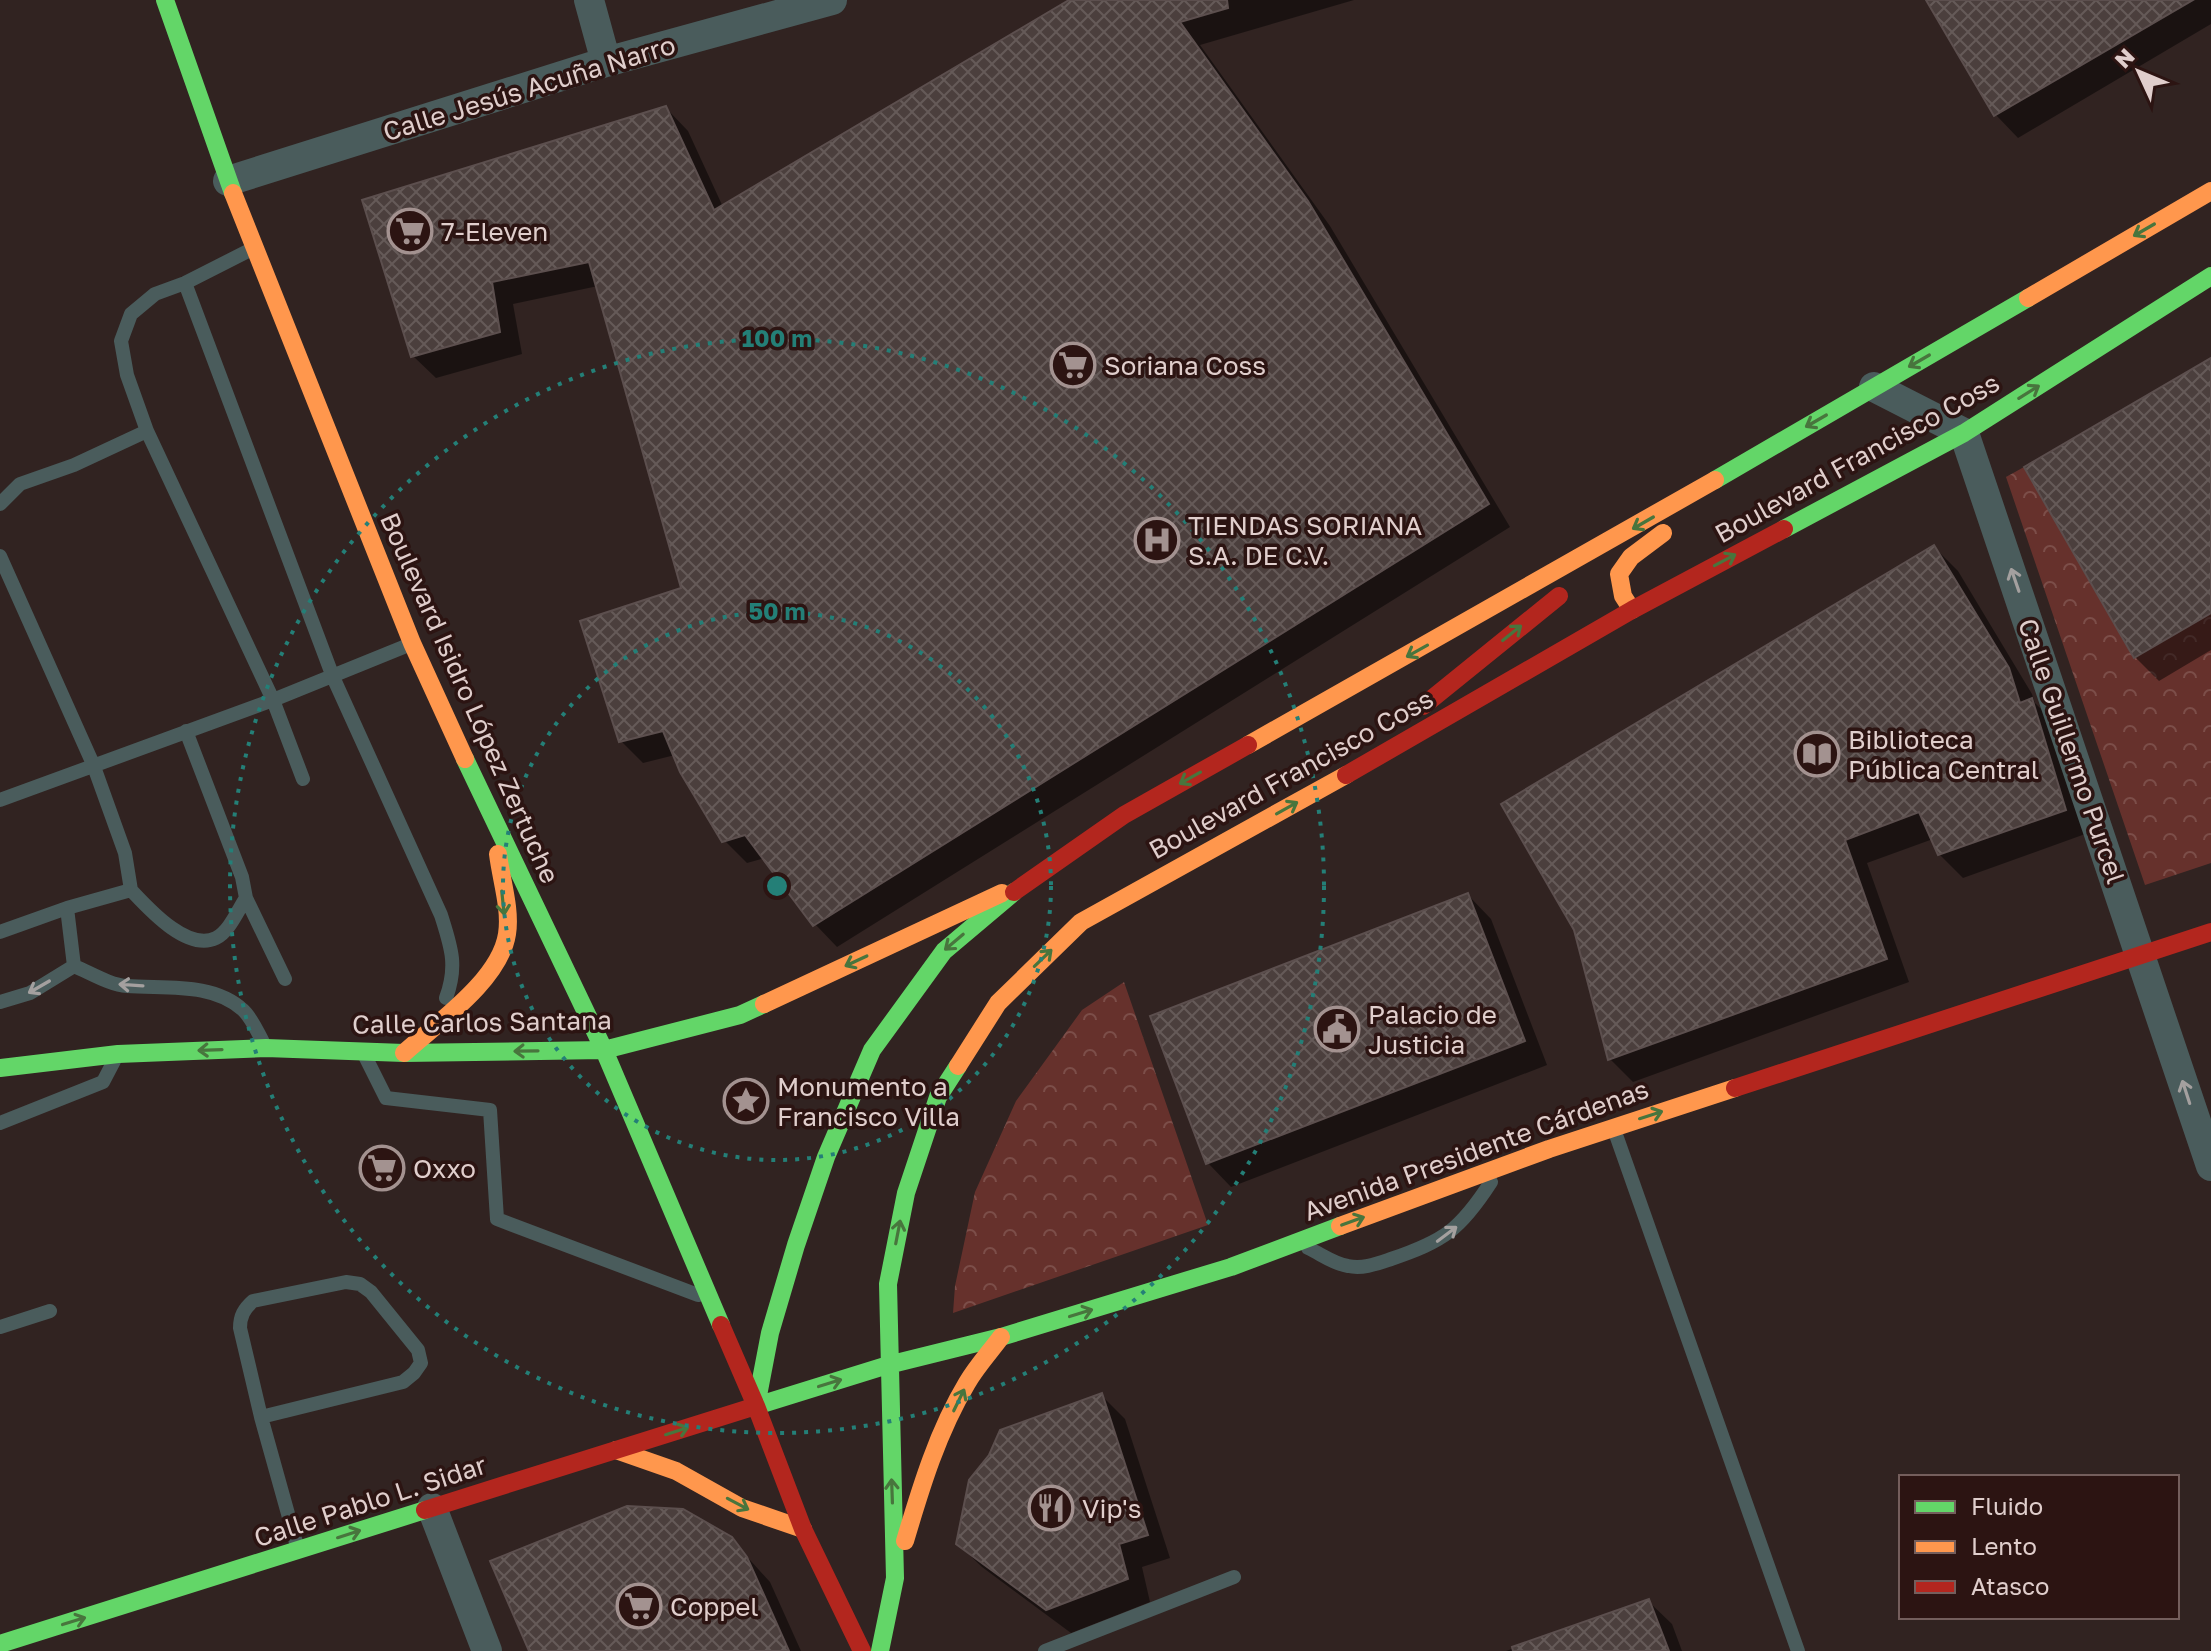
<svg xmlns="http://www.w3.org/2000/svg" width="2211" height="1651" viewBox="0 0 2211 1651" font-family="'Golos Text',sans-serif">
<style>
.forest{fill:url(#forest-crowns)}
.shadow{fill:#0007}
.building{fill:url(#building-cross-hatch);stroke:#5c4f4e;stroke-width:2}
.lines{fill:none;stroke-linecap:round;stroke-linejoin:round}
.lane{stroke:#4a5c5c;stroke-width:14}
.street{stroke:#4a5c5c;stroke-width:30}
.fast{stroke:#63d668;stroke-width:18}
.slow{stroke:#ff974d;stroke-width:18}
.jam{stroke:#b3261e;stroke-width:18}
.oneway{stroke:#48753d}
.oneway2{stroke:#a4a09f}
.ring{fill:none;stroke:#247f77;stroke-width:4;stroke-dasharray:4 8}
.labels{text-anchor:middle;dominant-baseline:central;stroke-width:7;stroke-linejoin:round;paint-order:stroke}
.street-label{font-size:26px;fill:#e0cecc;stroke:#2c1412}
.poi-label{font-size:26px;fill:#e0cecc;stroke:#2c1412;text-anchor:start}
.centre{fill:#247f77;stroke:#2c1412;stroke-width:4}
.ring-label{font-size:24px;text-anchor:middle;font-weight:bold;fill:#247f77;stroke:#2c1412;stroke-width:7;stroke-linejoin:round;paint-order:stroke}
</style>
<defs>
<pattern id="forest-crowns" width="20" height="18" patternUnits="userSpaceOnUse" patternTransform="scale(2)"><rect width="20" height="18" fill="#66312c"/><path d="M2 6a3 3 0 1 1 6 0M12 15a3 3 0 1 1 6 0" fill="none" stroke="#7c4e49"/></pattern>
<pattern id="building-cross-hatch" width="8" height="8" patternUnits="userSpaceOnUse" patternTransform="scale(2)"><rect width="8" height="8" fill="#4b3f3d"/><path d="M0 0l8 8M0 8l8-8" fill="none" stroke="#655a58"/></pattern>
</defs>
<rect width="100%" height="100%" fill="#312321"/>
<path class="forest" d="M2024,467L2134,658L2211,613V863L2145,885L2006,477Z
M1124,982L1208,1225L953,1313L955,1286L975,1192L1016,1101L1082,1010Z"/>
<path class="shadow" d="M1073,0H1354L1200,45L1330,226L1510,527L837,947L815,924L765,858L747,863L724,840L675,755L643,763L621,741L684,590L598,286L513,304L522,354L436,378L413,356L666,108L688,131L723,207Z
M1928,0H2211V24L2018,138L1996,115Z
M2211,360V650L2159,681L2135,657L2026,468Z
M1934,547L1958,571L2032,694L2035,703L2055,723L2088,833L1963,878L1939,854L1933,839L1867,863L1909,982L1633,1082L1610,1059Z
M1468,895L1491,919L1547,1065L1231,1187L1208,1163Z
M1101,1395L1125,1419L1170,1558L1142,1567L1150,1602L1071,1633L982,1567L958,1544Z
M731,1539L770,1582L801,1651H531Z
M1648,1601L1672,1624L1682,1651H1506Z"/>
<path class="building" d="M1069,0H1227L1228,8L1180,22L1308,201L1489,504L813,926L745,835L722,842L680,772L663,731L619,742L580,621L681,588L589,262L492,282L500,332L411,357L362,200L666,106L714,210Z
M1926,0H2193L1994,116Z
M2211,358V613L2134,658L2024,467Z
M1934,545L2009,668L2020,703L2032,698L2066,810L1938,855L1919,812L1845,840L1887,959L1608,1060L1574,930L1501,804Z
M1468,893L1525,1041L1206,1164L1150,1016Z
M1102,1393L1148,1535L1119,1544L1128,1579L1046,1610L956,1544L969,1480L989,1455L1000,1430Z
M627,1506L683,1509L732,1537L747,1557L789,1651H529L490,1561Z
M1649,1599L1669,1651H1513L1512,1647Z"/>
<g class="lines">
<path class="lane" d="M185,283L333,677L441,915C451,947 458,965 446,998
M147,431L273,700L303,779
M0,504L20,484L74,465L147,431L127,375L121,341L131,314L155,294L185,283L250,250
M0,556L93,764L125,853L131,890L67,908L74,966
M0,800L273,700L411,644
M131,890C148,908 187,952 216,938C229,932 238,910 246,898L242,877L186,731
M246,898L285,979
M0,932L67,908
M74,966C91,973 110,985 127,986C165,989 213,982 243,1010C251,1017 257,1031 263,1042
M0,1002L30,993L74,966
M365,1056L386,1098L490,1110L497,1219L698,1295
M0,1123L103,1082L114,1061
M1615,1132L1798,1651
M1308,1248C1321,1254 1334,1264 1348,1266C1363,1269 1376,1264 1391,1259C1444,1241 1460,1230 1491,1182
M0,1327L50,1311
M261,1417L403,1382L414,1373L421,1363L418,1350L371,1292L360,1284L346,1282L253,1301C244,1309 240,1316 240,1328L261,1417L297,1546
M1045,1651L1234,1577"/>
<path class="street" d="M589,0L606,62
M228,181L606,62L832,0
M1874,387L1964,433L2211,1166
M432,1508L487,1651"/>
<path class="fast" d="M165,0L233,193
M1715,480L2028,298
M1784,529L1964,433L2211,276
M465,759L604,1050L721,1325
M0,1068L118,1054L266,1048L404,1053L604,1050L740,1015L764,1004
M756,1406L770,1333L796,1245L826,1157L872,1050L944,951L1014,892
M756,1406L888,1365L1001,1337L1231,1267L1340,1226
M0,1644L425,1510
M880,1651L895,1578L888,1284L906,1193L938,1097L958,1066"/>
<path class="slow" d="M233,193L412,643L465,759
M2028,298L2211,191
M1632,610L1623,596L1619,574L1631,557L1663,533
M1248,745L1715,480
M764,1004L1002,893
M404,1053C437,1023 500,980 507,934C511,909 501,879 498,854
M958,1066L998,1003L1081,922L1346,775
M1340,1226L1549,1149L1735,1088
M616,1450L676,1471L742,1508L803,1529
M905,1541C921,1487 938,1431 967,1383C977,1366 990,1352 1001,1337"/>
<path class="jam" d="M1423,706L1559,596
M1346,775L1632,610L1784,529
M1014,892L1124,815L1248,745
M1735,1088L2211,932
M756,1406L803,1529L862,1651
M425,1510L756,1406L721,1325"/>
</g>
<defs><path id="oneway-shaft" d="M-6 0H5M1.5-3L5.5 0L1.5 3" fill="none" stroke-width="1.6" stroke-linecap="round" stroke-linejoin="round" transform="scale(2)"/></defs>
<g class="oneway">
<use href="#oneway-shaft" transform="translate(2144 230) rotate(150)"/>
<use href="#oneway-shaft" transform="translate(1919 361) rotate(150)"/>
<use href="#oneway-shaft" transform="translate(2029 392) rotate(-32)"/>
<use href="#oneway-shaft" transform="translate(1816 421) rotate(150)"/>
<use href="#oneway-shaft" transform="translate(1643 523) rotate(150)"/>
<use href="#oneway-shaft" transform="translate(1725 560) rotate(-28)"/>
<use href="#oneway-shaft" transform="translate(1512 633) rotate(-39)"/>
<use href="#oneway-shaft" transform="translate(1417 651) rotate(151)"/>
<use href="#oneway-shaft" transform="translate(1190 778) rotate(151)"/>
<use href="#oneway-shaft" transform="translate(1287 808) rotate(-29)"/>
<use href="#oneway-shaft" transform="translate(503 903) rotate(84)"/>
<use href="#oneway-shaft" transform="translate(954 942) rotate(140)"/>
<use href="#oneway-shaft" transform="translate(1043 958) rotate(-44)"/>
<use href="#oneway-shaft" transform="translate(856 961) rotate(155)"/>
<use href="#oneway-shaft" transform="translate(210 1050) rotate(178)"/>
<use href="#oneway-shaft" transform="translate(526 1051) rotate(179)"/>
<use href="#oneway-shaft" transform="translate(1651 1115) rotate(-18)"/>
<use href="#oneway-shaft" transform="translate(1353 1221) rotate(-20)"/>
<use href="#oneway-shaft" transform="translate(898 1232) rotate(-79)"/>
<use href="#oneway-shaft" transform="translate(1081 1313) rotate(-17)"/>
<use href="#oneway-shaft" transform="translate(830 1383) rotate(-17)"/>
<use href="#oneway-shaft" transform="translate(959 1400) rotate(-64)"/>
<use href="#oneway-shaft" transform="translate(677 1431) rotate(-18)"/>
<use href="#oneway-shaft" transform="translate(892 1491) rotate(-92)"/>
<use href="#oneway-shaft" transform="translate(738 1504) rotate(28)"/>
<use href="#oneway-shaft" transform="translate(349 1534) rotate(-18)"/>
<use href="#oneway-shaft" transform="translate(74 1621) rotate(-17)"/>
</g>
<g class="oneway2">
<use href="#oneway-shaft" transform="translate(2015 580) rotate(-109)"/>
<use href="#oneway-shaft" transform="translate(131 985) rotate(-176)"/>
<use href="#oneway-shaft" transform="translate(39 987) rotate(150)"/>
<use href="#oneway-shaft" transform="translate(2186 1092) rotate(-108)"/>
<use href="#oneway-shaft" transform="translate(1447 1234) rotate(-37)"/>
</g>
<g class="ring">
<circle cx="777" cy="886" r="274"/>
<circle cx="777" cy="886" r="547"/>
</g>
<defs>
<g id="supermarket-ring" transform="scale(2.3)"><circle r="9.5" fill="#2c1412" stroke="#a39290" stroke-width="1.5"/><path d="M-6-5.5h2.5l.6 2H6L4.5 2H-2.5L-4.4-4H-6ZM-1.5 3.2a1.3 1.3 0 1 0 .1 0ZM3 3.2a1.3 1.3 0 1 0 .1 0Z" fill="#a39290"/></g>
<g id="hospital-ring" transform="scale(2.3)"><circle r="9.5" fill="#2c1412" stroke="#a39290" stroke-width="1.5"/><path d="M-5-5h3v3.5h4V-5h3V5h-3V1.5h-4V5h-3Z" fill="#a39290"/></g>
<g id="library-ring" transform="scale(2.3)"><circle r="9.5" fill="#2c1412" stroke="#a39290" stroke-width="1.5"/><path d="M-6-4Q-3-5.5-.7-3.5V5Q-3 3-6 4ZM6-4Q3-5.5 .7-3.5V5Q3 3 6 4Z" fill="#a39290"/></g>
<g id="civic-ring" transform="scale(2.3)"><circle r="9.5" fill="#2c1412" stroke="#a39290" stroke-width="1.5"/><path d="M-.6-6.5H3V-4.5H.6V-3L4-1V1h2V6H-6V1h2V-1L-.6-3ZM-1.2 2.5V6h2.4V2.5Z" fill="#a39290"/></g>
<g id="sight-ring" transform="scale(2.3)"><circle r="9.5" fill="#2c1412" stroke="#a39290" stroke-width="1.5"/><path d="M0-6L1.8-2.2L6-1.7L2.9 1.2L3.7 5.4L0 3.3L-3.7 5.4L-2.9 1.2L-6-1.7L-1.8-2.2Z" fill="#a39290"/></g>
<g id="restaurant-ring" transform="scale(2.3)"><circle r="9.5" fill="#2c1412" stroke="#a39290" stroke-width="1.5"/><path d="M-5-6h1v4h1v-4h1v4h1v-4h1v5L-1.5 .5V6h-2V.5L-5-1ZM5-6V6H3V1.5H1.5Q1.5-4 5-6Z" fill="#a39290"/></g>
</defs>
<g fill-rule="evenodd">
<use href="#supermarket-ring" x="410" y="231"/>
<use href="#supermarket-ring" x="1073" y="365"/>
<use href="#hospital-ring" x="1157" y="540"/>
<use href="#library-ring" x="1817" y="754"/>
<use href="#civic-ring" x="1337" y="1029"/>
<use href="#sight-ring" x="746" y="1101"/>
<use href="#supermarket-ring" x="382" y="1168"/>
<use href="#restaurant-ring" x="1051" y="1508"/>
<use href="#supermarket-ring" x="639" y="1606"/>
</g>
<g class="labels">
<g class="street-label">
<text transform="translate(529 88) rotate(-17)">Calle Jesús Acuña Narro</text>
<text transform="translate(1857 458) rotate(-29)">Boulevard Francisco Coss</text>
<text transform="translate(470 698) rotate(66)">Boulevard Isidro López Zertuche</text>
<text transform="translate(2072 751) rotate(71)">Calle Guillermo Purcel</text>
<text transform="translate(1291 774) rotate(-29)">Boulevard Francisco Coss</text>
<text transform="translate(482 1022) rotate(-1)">Calle Carlos Santana</text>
<text transform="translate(1476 1150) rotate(-20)">Avenida Presidente Cárdenas</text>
<text transform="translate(370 1501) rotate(-18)">Calle Pablo L. Sidar</text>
</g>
<g class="poi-label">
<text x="441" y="231">7-Eleven</text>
<text x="1104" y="365">Soriana Coss</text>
<text x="1188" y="525">TIENDAS SORIANA<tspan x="1188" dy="30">S.A. DE C.V.</tspan></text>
<text x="1848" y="739">Biblioteca<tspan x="1848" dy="30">Pública Central</tspan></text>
<text x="1368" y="1014">Palacio de<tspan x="1368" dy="30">Justicia</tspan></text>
<text x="777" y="1086">Monumento a<tspan x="777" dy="30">Francisco Villa</tspan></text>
<text x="413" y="1168">Oxxo</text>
<text x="1082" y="1508">Vip's</text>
<text x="670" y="1606">Coppel</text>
</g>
</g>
<circle cx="777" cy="886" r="12" class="centre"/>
<g class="ring-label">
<text x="777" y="347">100 m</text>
<text x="777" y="620">50 m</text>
</g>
<rect x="1899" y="1475" width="280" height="144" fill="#2c1412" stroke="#745e5c" stroke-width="2"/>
<rect x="1915" y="1501" width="40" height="12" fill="#63d668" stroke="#745e5c" stroke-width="2"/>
<text x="1971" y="1515" font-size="24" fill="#e0cecc">Fluido</text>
<rect x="1915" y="1541" width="40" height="12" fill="#ff974d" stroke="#745e5c" stroke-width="2"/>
<text x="1971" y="1555" font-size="24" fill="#e0cecc">Lento</text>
<rect x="1915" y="1581" width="40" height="12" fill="#b3261e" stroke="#745e5c" stroke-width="2"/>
<text x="1971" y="1595" font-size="24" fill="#e0cecc">Atasco</text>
<g transform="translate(2139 72) rotate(314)" stroke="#2c1412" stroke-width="6" paint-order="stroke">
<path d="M0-6L14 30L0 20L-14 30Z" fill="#e0cecc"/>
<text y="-12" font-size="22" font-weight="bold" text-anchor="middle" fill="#e0cecc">N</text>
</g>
</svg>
